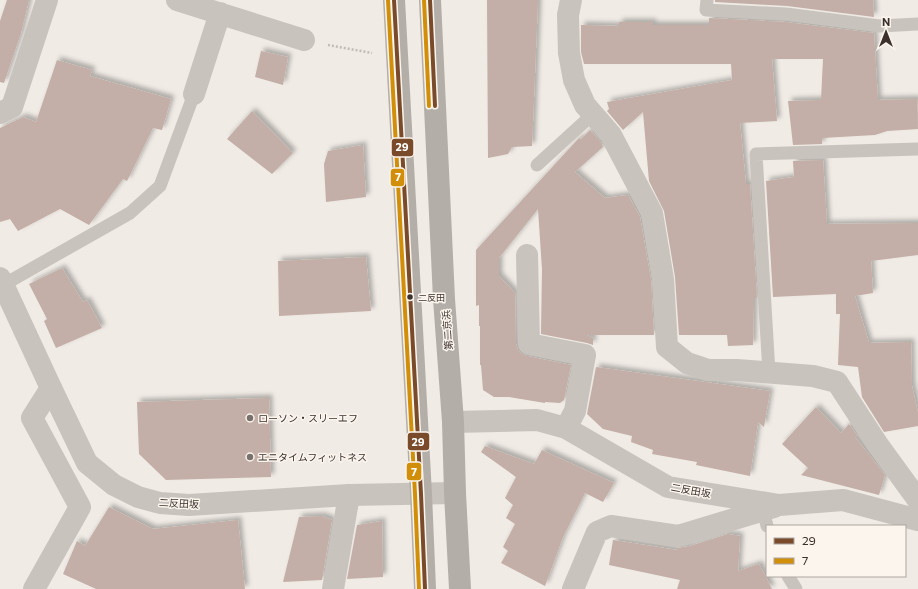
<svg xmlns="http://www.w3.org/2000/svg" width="918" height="589" viewBox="0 0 918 589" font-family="Commissioner,'Noto Sans JP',sans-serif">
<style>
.building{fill:#c3afa7;filter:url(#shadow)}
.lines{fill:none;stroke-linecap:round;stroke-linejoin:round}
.path{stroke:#c2bbb6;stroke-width:2.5;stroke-dasharray:2 2;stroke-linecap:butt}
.service{stroke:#c9c3be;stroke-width:13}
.minor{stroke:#c9c3be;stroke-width:22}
.tertiary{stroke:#c9c3be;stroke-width:22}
.trunk{stroke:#b4aea8;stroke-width:22}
.bus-1-casing{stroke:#fbf5ee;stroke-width:7}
.bus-2-casing{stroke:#fbf5ee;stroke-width:7}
.bus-1{stroke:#7a4b2a;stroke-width:4}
.bus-2{stroke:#d18e09;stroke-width:4}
.bus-dot{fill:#3b302b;stroke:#fbf5ee;stroke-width:1.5}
.poi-dot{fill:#7a716c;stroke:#fbf5ee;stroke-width:1.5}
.labels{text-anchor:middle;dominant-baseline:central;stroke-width:3;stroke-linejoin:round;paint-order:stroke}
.bus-label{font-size:9px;fill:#3b302b;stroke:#fbf5ee;text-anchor:start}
.street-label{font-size:10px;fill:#3b302b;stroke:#fbf5ee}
.poi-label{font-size:10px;fill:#3b302b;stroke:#fbf5ee;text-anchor:start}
.line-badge{stroke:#fbf5ee;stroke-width:1.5}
.badge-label{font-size:11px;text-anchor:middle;font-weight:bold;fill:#fff}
</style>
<defs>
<filter id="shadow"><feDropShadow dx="3.5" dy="-3.5" stdDeviation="2" flood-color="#0004"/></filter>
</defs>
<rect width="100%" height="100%" fill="#f0ebe5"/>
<path class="building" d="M7,0H29L21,33L4,83L0,82V21Z
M487,0H538L532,146L512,147L508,154L488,158Z
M715,0H873L874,17L787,6L715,2Z
M709,18L785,22L874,33L878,100L917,99L918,129L887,131L875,135L822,138V144L793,145L788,101L821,100L823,59H772L777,121L740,123L746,184H750L757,298H754L753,345L728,346L727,335H679L675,277L664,211L649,181L643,112L623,130L607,111L609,109L607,102L732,80L731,64H584L581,52V25L619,26V22H653V25H709Z
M261,51L288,57L283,85L255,77Z
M57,60L92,70L90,76L171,99L162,130L153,128L127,181L123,179L89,225L60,209L18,231L10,219L0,222V128L23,117L36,122Z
M252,111L293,153L272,174L227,139Z
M590,130L601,142L603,147L575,172L605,198L628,195L640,217L651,280L654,335H587L593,338V345L587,343L541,334L542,269L538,209L499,258V276L515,293L516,344L518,350L522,354L527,356L571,365L564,400L560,403L545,402V403L509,397H494L483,390L481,365H480V326H479V305L476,306V250L579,138L581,139Z
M363,145L366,197L326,202L324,164L328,151Z
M823,160L827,224L918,223V255L871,261L873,293L855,296L869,343L911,342L912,386L918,413V426L884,432L862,397L858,367L838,365L840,314H836V294L773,297L766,181L794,177L793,161Z
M366,257L371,311L279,316L278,261Z
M62,268L83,302L87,300L102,328L56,348L44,321L47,319L29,284Z
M596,367L770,391L764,427L758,422L750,476L696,465L697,462L652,454L653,450L631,442L632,436L603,429L587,414Z
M269,398L271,477L166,480L139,454L137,402Z
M816,407L841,433L849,424L858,437H855L885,475L879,495L801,475L808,468L782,444Z
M485,446L534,464L542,450L614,483L603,502L585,493L563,537L545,586L501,563L508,551L503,547L515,524L506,518L513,505L505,498L516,477L481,452Z
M109,507L153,529L238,520L245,589H96L63,574L77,541L85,546Z
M322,516L332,520L322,580L283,582L299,517Z
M382,521L383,577L347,579L357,525Z
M728,534L740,536L738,571L759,564L772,589H677L680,580L609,565L613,540L677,550V548L690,546Z"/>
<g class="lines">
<path class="path" d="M328,45L372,53"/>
<path class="service" d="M707,0L706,10L786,14L880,26L918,24
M537,165L593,114
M3,285L130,213L160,186L194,94
M769,373L756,154L918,149
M763,510L767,526
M788,576L796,589"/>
<path class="minor" d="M177,0L304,40
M571,0L568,15L569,53L574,80L585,105L611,135L652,213L663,279L667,347L687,363L708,370H737L813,376L837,382L878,445L918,500
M194,94L220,13
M0,113L12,107L47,0
M527,255L529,344L585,355L575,411L566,428
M453,422L537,420L566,428L668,487L779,505L843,500L918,520
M34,589L80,507L32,418L51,388
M333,589L349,495
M573,589L597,532L611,526L678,536L774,507"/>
<path class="tertiary" d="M0,278L51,388L87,463L114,485L138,497L160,503L189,505L349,495L455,493"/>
<path class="trunk" d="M394,0L421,494L425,589
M430,0L444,299L453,422L455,493L460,589"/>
<g class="bus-1-casing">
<path id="bus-1" d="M394,0L421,494L425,589
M430,0L435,106"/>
</g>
<g class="bus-2-casing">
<path id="bus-2" d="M388,0L415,494L419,589
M424,0L429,106"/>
</g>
<use href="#bus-1" class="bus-1"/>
<use href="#bus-2" class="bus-2"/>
</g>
<circle class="bus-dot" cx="410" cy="297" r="3.5"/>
<g class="poi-dot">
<circle cx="250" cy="418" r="4"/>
<circle cx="250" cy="457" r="4"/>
</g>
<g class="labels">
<g class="bus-label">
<text x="418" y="297">二反田</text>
</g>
<g class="street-label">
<text transform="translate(447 330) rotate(-94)">第二京浜</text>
<text transform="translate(691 490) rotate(10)">二反田坂</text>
<text transform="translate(179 503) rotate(3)">二反田坂</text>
</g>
<g class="poi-label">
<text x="258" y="418">ローソン・スリーエフ</text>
<text x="258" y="457">エニタイムフィットネス</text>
</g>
</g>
<g class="line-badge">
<rect x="391" y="138" width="23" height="19" rx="4" fill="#7a4b2a"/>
<rect x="390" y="168" width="15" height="19" rx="4" fill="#d18e09"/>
<rect x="407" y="432" width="23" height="19" rx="4" fill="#7a4b2a"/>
<rect x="406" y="462" width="16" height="19" rx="4" fill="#d18e09"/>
</g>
<g class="badge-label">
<text x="402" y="151">29</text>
<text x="398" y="181">7</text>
<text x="418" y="446">29</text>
<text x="414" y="476">7</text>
</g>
<rect x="766" y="525" width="140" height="52" fill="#fbf5ee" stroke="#aea6a0"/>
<rect x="774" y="538" width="20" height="6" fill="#7a4b2a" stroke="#aea6a0"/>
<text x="802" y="545" font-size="12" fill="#3b302b">29</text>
<rect x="774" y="558" width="20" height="6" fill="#d18e09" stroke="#aea6a0"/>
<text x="802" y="565" font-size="12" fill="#3b302b">7</text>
<g transform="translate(886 32)" stroke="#fbf5ee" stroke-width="3" paint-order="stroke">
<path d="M0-3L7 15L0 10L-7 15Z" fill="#3b302b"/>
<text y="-6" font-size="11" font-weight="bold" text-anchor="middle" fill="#3b302b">N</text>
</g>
</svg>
